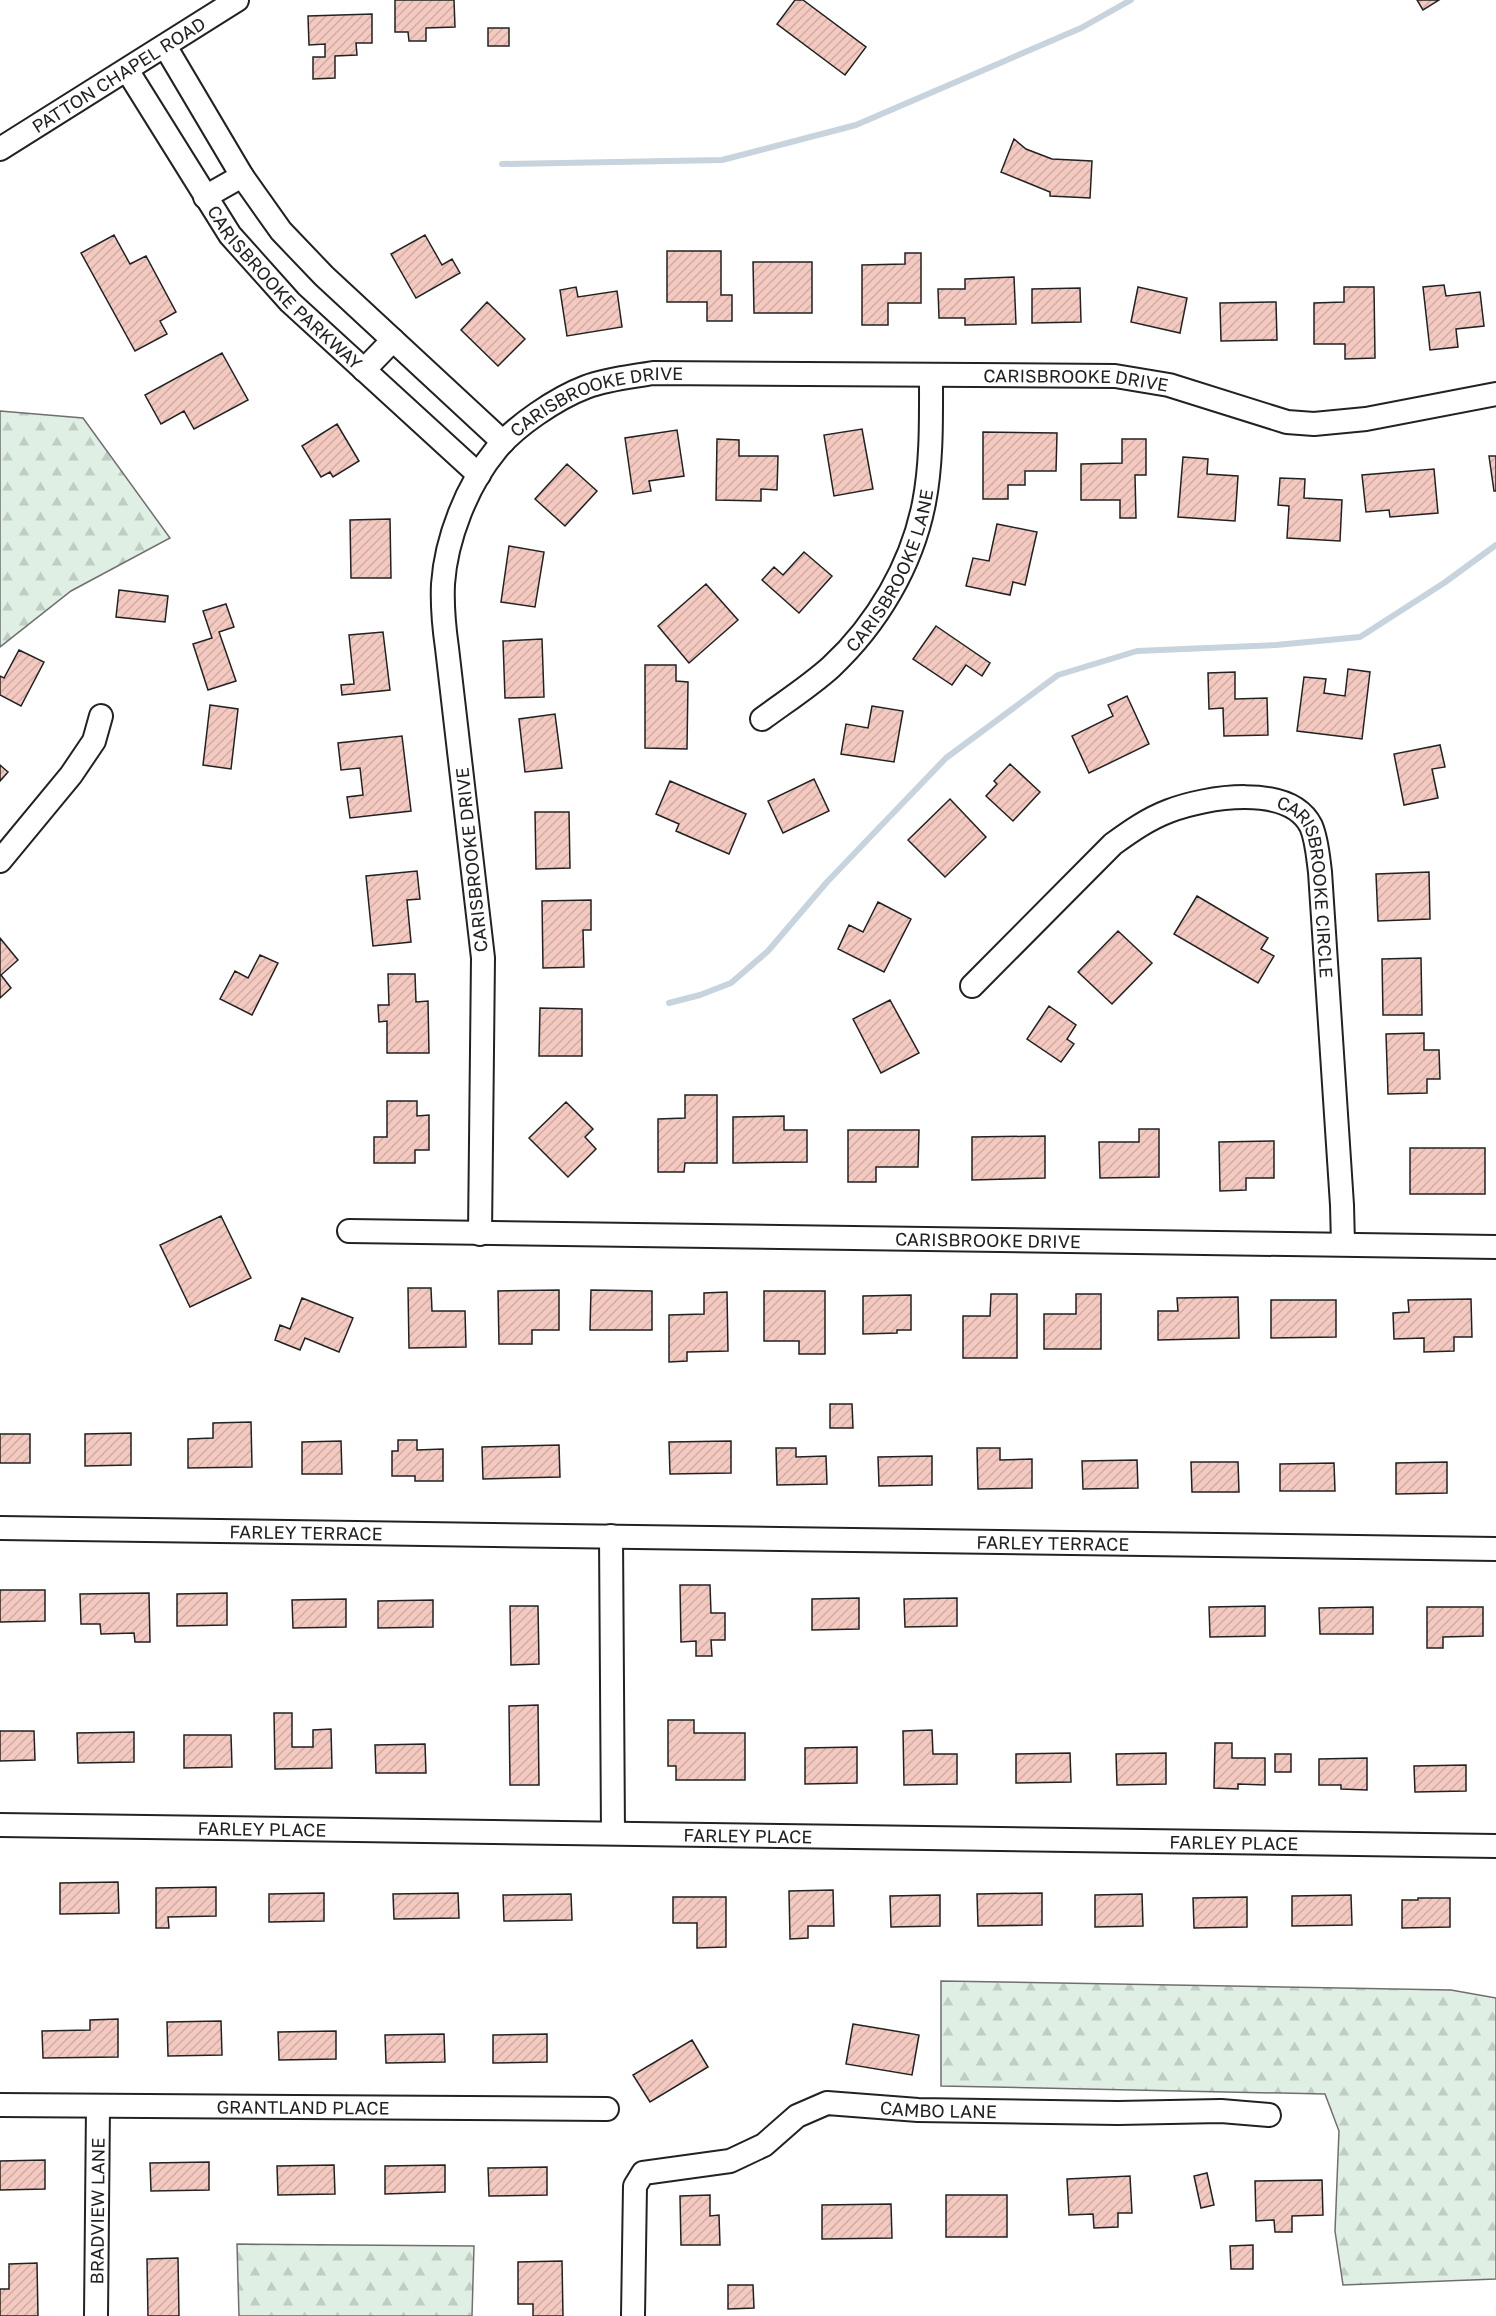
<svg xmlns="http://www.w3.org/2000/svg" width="1496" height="2316" viewBox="0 0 1496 2316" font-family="'Golos Text',sans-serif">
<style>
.forest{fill:url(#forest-firs);stroke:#6f6f6f;stroke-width:1.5}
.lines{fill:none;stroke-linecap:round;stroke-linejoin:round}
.stream{stroke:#c7d3dd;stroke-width:6}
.building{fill:url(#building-hatch);stroke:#222;stroke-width:1.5}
.minor-casing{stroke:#222;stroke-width:26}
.minor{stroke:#fff;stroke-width:22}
.labels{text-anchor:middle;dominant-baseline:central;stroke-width:4.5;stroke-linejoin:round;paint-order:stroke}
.street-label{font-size:18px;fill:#222;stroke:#fff}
</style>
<defs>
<pattern id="forest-firs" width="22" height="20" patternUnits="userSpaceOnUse" patternTransform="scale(1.5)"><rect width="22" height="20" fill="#e0efe3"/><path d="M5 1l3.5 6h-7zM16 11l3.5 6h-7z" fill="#c0cdc2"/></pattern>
<pattern id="building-hatch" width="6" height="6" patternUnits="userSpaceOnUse" patternTransform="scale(1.5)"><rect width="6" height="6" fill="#f3c9c0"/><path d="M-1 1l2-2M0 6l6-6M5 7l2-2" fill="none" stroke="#d0aca5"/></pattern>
</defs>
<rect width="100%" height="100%" fill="#fff"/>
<path class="forest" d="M0,411L83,418L170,538L71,591L0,647Z
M941,1981L1451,1990L1496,1998V2279L1343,2285L1335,2231L1339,2131L1325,2094L941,2086Z
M237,2244L474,2246L472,2316H239Z"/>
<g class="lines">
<path class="stream" d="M502,164L722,160L856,125L1081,28L1131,0
M669,1003L700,995L731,983L768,951L827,882L946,758L1058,675L1137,651L1276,645L1360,637L1444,583L1496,545"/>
</g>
<path class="building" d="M395,0H454L455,27L426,28V41H409L408,32H395Z
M795,0H803L866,47L845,75L777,24Z
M1417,0H1439L1423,10Z
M372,14V43H356L357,55L335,56V78L313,79V57H325V44L309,45L308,16Z
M488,28H509V46H488Z
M1014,139L1026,149L1052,159L1092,161L1090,198L1050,196V192L1001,172Z
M114,235L130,264L146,256L176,312L160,321L167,334L135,351L81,253Z
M425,235L442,265L452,259L460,273L416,298L391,254Z
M667,251H721V295H732V321H707V302H667Z
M905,253H921V303H888V325H862V265L905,264Z
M753,262H812V313H754Z
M1014,277L1016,324L965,325V318H939L938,289H965V279Z
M1444,285L1446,296L1480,292L1484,326L1456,329L1458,347L1430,350L1423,287Z
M576,287L578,297L617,291L622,327L567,336L560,290Z
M1138,287L1187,298L1180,333L1131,322Z
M1344,287H1374L1375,358L1345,359V344H1314V303L1344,302Z
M1080,288L1081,322L1032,323V289Z
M487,302L525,339L498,366L461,330Z
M1276,302L1277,340L1221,341L1220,303Z
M222,353L248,400L194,429L184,411L161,424L145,395Z
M337,424L359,461L333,477L330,472L321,477L302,446Z
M862,429L873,489L834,496L824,435Z
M677,430L684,476L649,481L651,491L633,494L625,438Z
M983,432L1057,433L1056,471H1025V485H1008V499H983Z
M717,439L739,440V456H778L777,490L761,489V501L716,500Z
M1122,439H1146V475H1135L1136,518H1120V500H1081V464L1122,463Z
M1489,456H1496V491H1494Z
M1183,457L1208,459L1207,474L1238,476L1235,521L1178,517Z
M567,464L597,491L565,526L535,499Z
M1434,469L1438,513L1390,517L1389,510L1366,512L1362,475Z
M1280,478L1305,479L1304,498L1342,500L1340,541L1287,538L1289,506L1278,505Z
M390,519L391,578H351L350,520Z
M997,524L1037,532L1025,585L1013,582L1010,595L966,586L973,558L989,561Z
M509,546L544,552L535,607L501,602Z
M804,552L832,576L799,613L762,580L774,567L783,575Z
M706,584L738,620L689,663L658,626Z
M119,590L168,596L165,622L116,617Z
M226,604L234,627L219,632L236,681L208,690L193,644L212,638L203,611Z
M936,626L990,663L982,676L966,665L952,685L913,659Z
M383,632L390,690L342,695L341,685L354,684L349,635Z
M542,639L544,697L505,698L503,641Z
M19,650L44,662L21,706L0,695V676L4,678Z
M645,665H676V681L688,682L687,749L645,748Z
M1348,669L1370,672L1362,739L1297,731L1304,677L1326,679L1324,693L1345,696Z
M1235,672V699L1267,698L1268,735L1224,736L1223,708L1209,709L1208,673Z
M1127,696L1149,744L1089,773L1072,736L1113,716L1108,705Z
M210,705L238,709L231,769L203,765Z
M872,706L903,711L894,762L841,754L846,724L868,728Z
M555,714L562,768L525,772L519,719Z
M402,736L411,811L350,818L347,797L363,795L360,768L341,770L338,743Z
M1440,745L1445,767L1432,769L1438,798L1404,805L1394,754Z
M1010,764L1040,792L1013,821L986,796L997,784L994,781Z
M0,765L8,772L0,781Z
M814,779L829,811L783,833L768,801Z
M670,781L746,814L729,854L676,831L679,824L656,814Z
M950,799L986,837L945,877L908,840Z
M535,812H569L570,868L536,869Z
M417,871L420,899L407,900L411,942L373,946L366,876Z
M1429,872L1430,919L1378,921L1376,874Z
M1197,896L1268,938L1261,949L1274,956L1258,983L1174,934Z
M591,900V930H583L584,967L543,968L542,901Z
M878,902L911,919L884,972L838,949L849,925L863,932Z
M1118,931L1152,963L1112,1004L1078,972Z
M0,938L18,960L1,975L11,988L0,998Z
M260,955L278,963L252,1015L220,999L235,971L248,978Z
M1421,958L1422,1015H1383L1382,959Z
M388,974H415L416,1002L428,1001L429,1053H387V1021L379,1022L378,1005H389Z
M890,1000L919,1053L881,1073L853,1019Z
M1049,1006L1076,1025L1067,1039L1074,1044L1061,1062L1027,1039Z
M540,1008L582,1009V1056H539Z
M1424,1033V1050H1439L1440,1079H1427V1093L1388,1094L1386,1034Z
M685,1095H717V1163H685L684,1172H658V1119L685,1118Z
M387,1101H417V1116L429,1115V1150H415V1163H374V1137H387Z
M566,1102L593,1129L585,1137L596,1149L568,1177L529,1138Z
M784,1116V1130H807V1162L733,1163V1117Z
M1139,1129H1159V1177L1100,1178L1099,1142H1139Z
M848,1130H919L918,1167H876V1182H848Z
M1045,1136V1178L972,1180V1137Z
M1274,1141V1178H1246V1190L1220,1191L1219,1142Z
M1410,1148H1485V1194H1410Z
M221,1216L251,1278L190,1307L160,1245Z
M408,1288H431L432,1311H465L466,1347L409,1348Z
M559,1290V1330H532V1344H499L498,1291Z
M591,1290L652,1291V1330H590Z
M764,1291H825V1354H799V1341H764Z
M727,1292L728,1351L687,1352V1361L669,1362V1315L704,1314V1293Z
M991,1294H1017V1358H963V1316H990Z
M1076,1294H1101V1349H1044V1314H1076Z
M911,1295V1330H897V1333L863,1334V1296Z
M1238,1297L1239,1338L1158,1340V1311H1178L1177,1298Z
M302,1298L353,1318L339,1352L305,1338L300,1350L275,1340L280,1325L290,1329Z
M1471,1299L1472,1337H1454V1351L1424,1352V1338L1394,1339L1393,1313L1409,1312L1408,1300Z
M1271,1300H1336V1337L1271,1338Z
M830,1404H852L853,1428H830Z
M251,1422L252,1467L188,1468V1439L213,1438V1423Z
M131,1433V1465L85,1466V1434Z
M0,1434H30V1463H0Z
M398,1440H417V1450L443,1449V1481H415V1476H392V1451H398Z
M341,1441L342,1474H302V1442Z
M731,1441V1473L670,1474L669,1442Z
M559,1445L560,1477L483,1479L482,1447Z
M776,1448H796V1457L826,1456L827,1484L777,1485Z
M977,1448H1000V1460L1032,1459V1488L978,1489Z
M932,1456V1485L879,1486L878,1457Z
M1137,1460L1138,1488L1083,1489L1082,1461Z
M1191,1462H1238L1239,1492H1192Z
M1447,1462V1493L1396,1494V1463Z
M1334,1463L1335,1491H1280V1464Z
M680,1585H710L711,1613H725V1640H711L712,1656H696V1641L681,1642Z
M0,1590H45V1621L0,1622Z
M149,1593L150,1642H135L134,1633L101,1634L100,1624H81L80,1594Z
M227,1593V1625L177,1626V1594Z
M859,1598V1629L812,1630V1599Z
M957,1598V1626L905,1627L904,1599Z
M346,1599V1627L293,1628L292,1600Z
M433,1600V1627L378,1628V1601Z
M510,1606H538L539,1664L511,1665Z
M1265,1606V1636L1210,1637L1209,1607Z
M1373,1607V1634H1320L1319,1608Z
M1427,1607H1483V1636L1443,1637V1648H1427Z
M538,1705L539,1785H510L509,1706Z
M274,1713H292V1747H313V1730L331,1729L332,1768L275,1769Z
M668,1720H694V1733H745V1780H676V1766H668Z
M932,1730L933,1754H957V1784L904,1785L903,1731Z
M0,1731H34L35,1760L0,1761Z
M134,1732V1762L78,1763L77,1733Z
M184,1735H231L232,1767L184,1768Z
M1215,1743H1232V1758H1265V1785L1238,1784V1789L1214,1788Z
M425,1744L426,1773H376L375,1745Z
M857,1747V1783L805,1784V1748Z
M1070,1753L1071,1782L1016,1783V1754Z
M1166,1753V1784L1117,1785L1116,1754Z
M1275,1754H1291V1772H1275Z
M1367,1758V1790L1341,1789V1785H1319V1759Z
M1466,1765V1791L1415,1792L1414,1766Z
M118,1882L119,1913L60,1914V1883Z
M216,1887V1916L168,1917L169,1928H156V1888Z
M833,1890L834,1926H808V1938L790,1939L789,1891Z
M324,1893V1921L269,1922V1894Z
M458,1893L459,1918L394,1919L393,1894Z
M1042,1893V1925L978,1926L977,1894Z
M571,1894L572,1920L504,1921L503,1895Z
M1142,1894L1143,1926L1095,1927V1895Z
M940,1895V1926L891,1927L890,1896Z
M1351,1895L1352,1925L1292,1926V1896Z
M673,1897H726V1947L697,1948V1923H673Z
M1247,1897V1927L1194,1928L1193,1898Z
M1418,1898H1450V1927L1402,1928V1900H1418Z
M118,2019V2057L43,2058L42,2031L90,2030V2020Z
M221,2021L222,2055L168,2056L167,2022Z
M853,2024L919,2035L912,2075L846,2064Z
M336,2031V2059L279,2060L278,2032Z
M444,2034L445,2062L386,2063L385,2035Z
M547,2034V2062L493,2063V2035Z
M692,2040L708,2067L650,2102L633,2075Z
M45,2160V2189L0,2190V2161Z
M209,2162V2190L151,2191L150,2163Z
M334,2165L335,2194L278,2195L277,2166Z
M445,2165V2192L385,2194V2166Z
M547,2167V2195L489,2196L488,2168Z
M1207,2173L1214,2205L1201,2208L1194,2176Z
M1130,2176L1132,2213H1118V2227L1094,2228L1093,2214L1069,2215L1067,2179Z
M1322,2180L1323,2215L1292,2216V2232H1275L1274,2220L1256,2221L1255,2181Z
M710,2195V2216L719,2215L720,2245H681L680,2196Z
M946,2195H1007V2237H946Z
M891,2204L892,2238L822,2239V2205Z
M1253,2245V2269H1231L1230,2246Z
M178,2258L179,2316H148L147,2259Z
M562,2261L563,2316H533V2304H518V2262Z
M37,2263L38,2316H0V2289H9V2264Z
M728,2285H753L754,2308L728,2309Z"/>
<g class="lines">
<g class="minor-casing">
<g id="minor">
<path d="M165,46L242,176L281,231L324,276L503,442"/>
<path id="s1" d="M127,70L230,235L290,302L479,475"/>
<path id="s2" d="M0,149L237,0"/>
<path d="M205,197L242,176"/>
<path d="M364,370L393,340"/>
<path id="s3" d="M762,719C785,702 810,686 831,667C877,624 912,565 924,503C932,462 931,417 931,376"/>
<path d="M0,861L71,775L94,741L101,716"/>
<path id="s4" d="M972,986L1113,844C1131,831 1148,819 1169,811C1205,797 1289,783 1311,826C1317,840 1318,857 1320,872L1342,1205L1343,1244"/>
<path id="s5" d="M349,1231L1496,1247"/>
<path id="s6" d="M480,1234L483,958L447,648C444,627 442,606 443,584C446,539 467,485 496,450C515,426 557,398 586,387C607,379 630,377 653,373L1115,376L1169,385L1287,422L1314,424L1366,419L1496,394"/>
<path id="s7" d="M0,1528L1496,1549"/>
<path d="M611,1536L613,1833"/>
<path id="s8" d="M0,1825L1496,1846"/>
<path id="s9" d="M0,2105L607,2109"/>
<path id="s10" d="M96,2316L98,2106"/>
<path id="s11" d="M633,2316L635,2186L643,2173L730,2161L764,2145L797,2116L827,2103L918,2110L1118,2113L1221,2111L1269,2115"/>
</g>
</g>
<use href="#minor" class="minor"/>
</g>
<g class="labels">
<g class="street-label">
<text stroke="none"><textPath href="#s2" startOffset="140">PATTON CHAPEL ROAD</textPath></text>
<text stroke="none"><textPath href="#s1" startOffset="270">CARISBROOKE PARKWAY</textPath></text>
<text stroke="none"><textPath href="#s6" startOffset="1401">CARISBROOKE DRIVE</textPath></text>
<text stroke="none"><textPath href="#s6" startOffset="915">CARISBROOKE DRIVE</textPath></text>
<text stroke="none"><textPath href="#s3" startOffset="202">CARISBROOKE LANE</textPath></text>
<text transform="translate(471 860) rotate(-96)">CARISBROOKE DRIVE</text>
<text stroke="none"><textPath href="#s4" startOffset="474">CARISBROOKE CIRCLE</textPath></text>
<text stroke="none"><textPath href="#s5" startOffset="639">CARISBROOKE DRIVE</textPath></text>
<text stroke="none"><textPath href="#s7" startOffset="306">FARLEY TERRACE</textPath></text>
<text stroke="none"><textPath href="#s7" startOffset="1053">FARLEY TERRACE</textPath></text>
<text stroke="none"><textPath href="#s8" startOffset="262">FARLEY PLACE</textPath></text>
<text stroke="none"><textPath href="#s8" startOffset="748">FARLEY PLACE</textPath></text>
<text stroke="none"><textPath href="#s8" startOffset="1234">FARLEY PLACE</textPath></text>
<text stroke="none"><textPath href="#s9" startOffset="303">GRANTLAND PLACE</textPath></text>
<text stroke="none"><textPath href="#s11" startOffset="459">CAMBO LANE</textPath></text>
<text stroke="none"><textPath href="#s10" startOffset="105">BRADVIEW LANE</textPath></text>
</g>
</g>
</svg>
